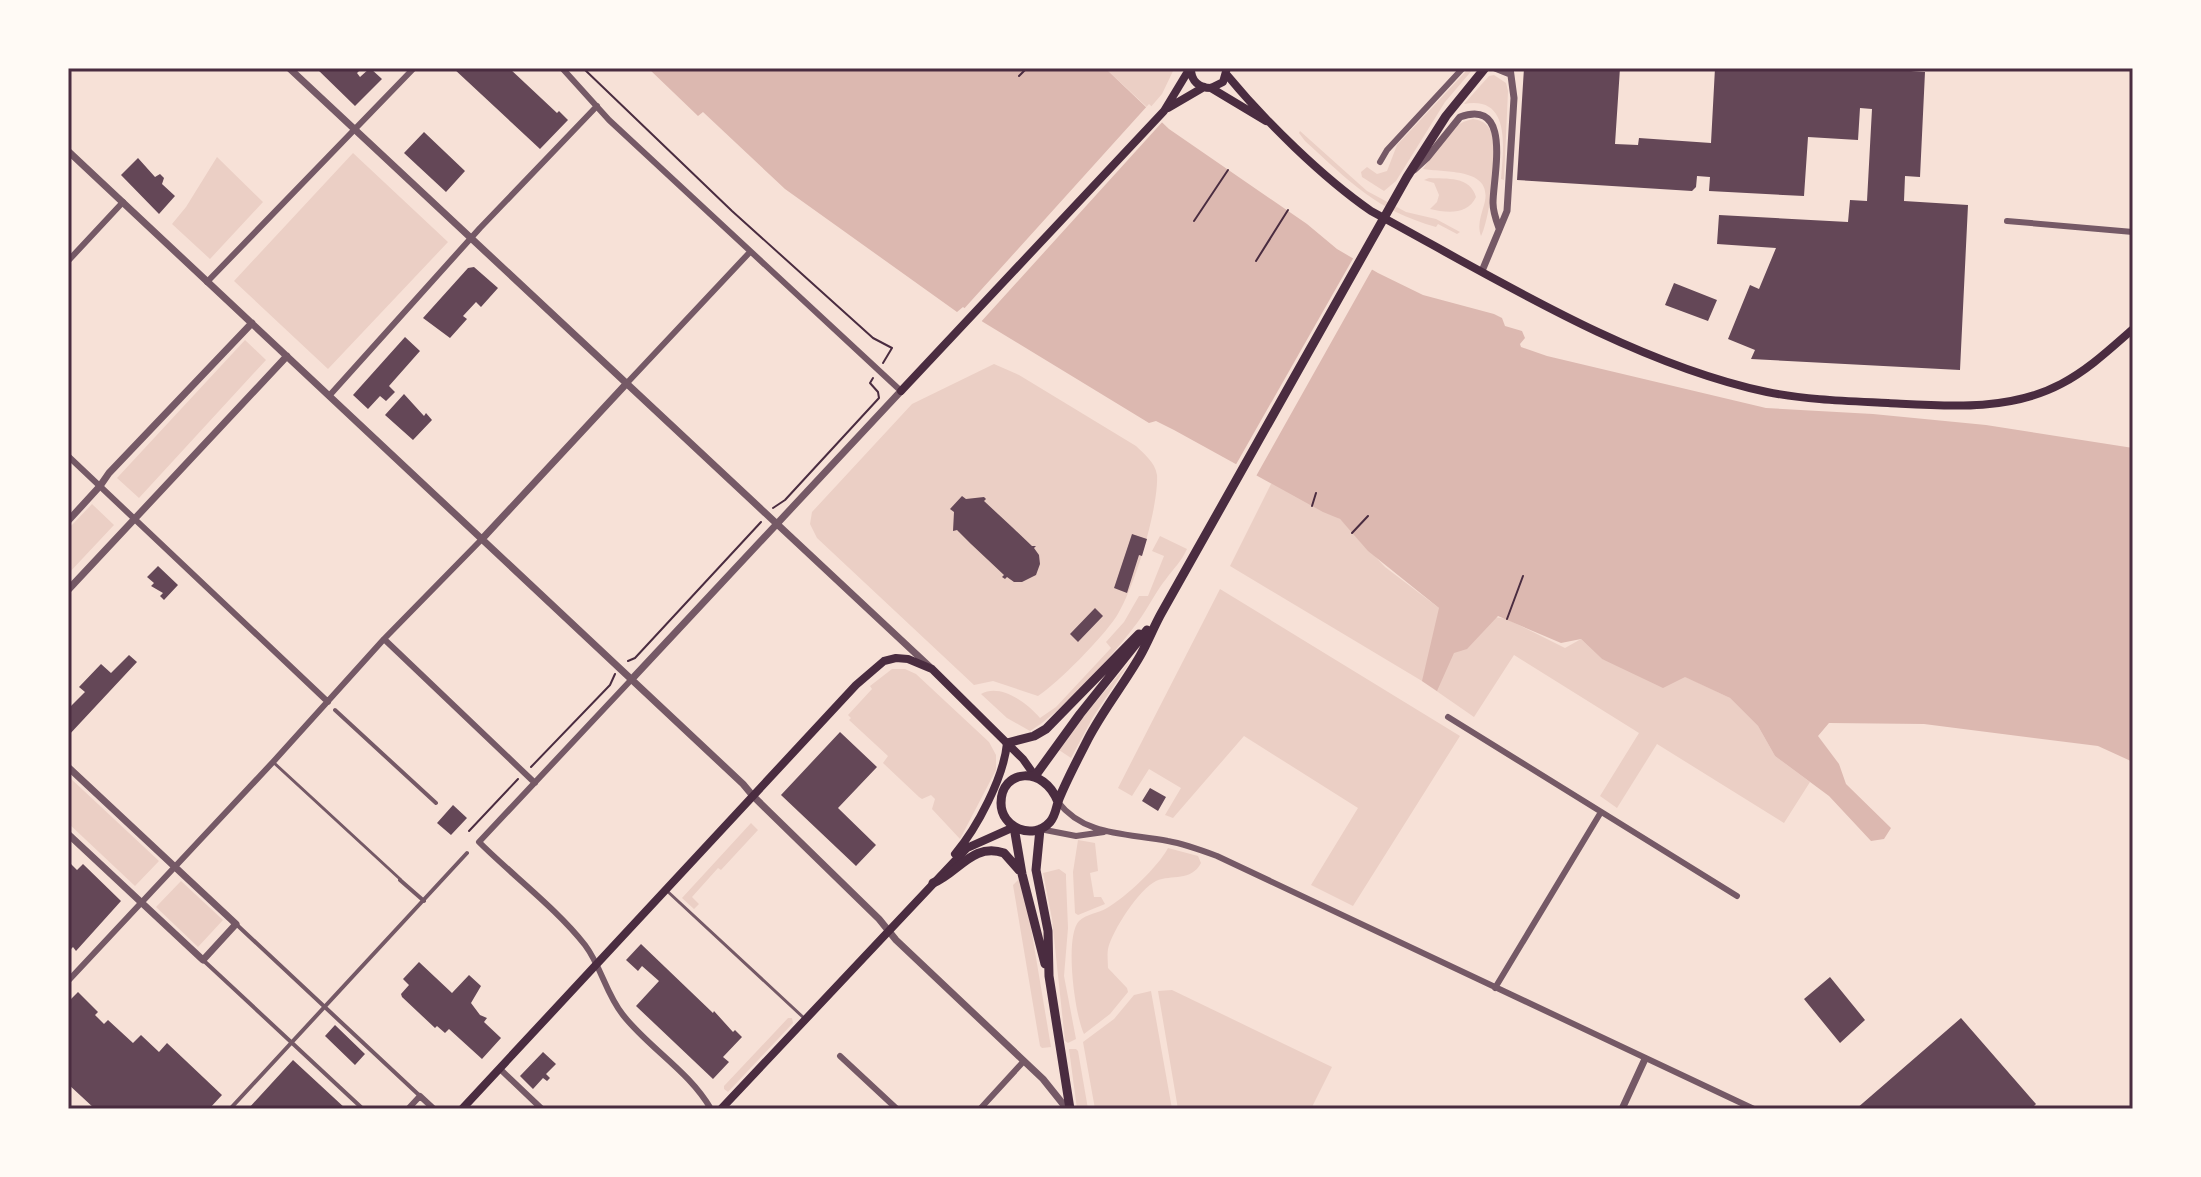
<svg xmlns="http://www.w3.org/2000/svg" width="2201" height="1177" viewBox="0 0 2201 1177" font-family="Mulish,sans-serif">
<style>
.green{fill:#ebcfc5}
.water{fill:#dcb8b0}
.pier{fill:#f7e1d7}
.building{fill:#644757}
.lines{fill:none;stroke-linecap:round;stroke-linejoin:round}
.path{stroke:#4a2c40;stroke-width:2}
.service{stroke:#755966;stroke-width:3}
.pedestrian{stroke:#755966;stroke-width:4}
.minor{stroke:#755966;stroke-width:6}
.tertiary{stroke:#755966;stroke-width:7}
.secondary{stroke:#4a2c40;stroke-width:8}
.primary{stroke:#4a2c40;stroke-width:9}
.neatline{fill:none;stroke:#4a2c40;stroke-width:3}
</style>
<rect width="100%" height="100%" fill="#f7e1d7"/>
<path class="green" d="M1105,68H1174V69L1162,94L1149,109Z
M1469,68H1474L1445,102L1396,181L1384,191L1362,177L1361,172L1367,167L1377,174L1387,171L1397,145Z
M1494,75L1506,83L1508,91L1504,180L1501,179C1503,150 1512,95 1464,104L1489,76Z
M1473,119C1480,120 1485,122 1489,128C1500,145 1490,219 1481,236C1477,225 1481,216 1484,205C1495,167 1445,173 1423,169C1438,149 1447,124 1473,119Z
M1300,131L1367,191L1406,212L1436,219L1460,232L1457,234L1438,224L1436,227C1376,210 1350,182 1305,141L1299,133Z
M353,153L448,242L328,369L234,281Z
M217,157L263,202L210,259L172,224L186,207Z
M1429,178C1447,179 1470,176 1476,197C1468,215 1447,213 1430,209L1437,202L1439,195L1434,183L1424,180Z
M245,340L266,360L139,498L117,478Z
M994,364L1019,375L1136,446C1144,454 1155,462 1157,475C1159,507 1134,590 1116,617C1102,638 1059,682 1038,696L993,681L974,685L817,538L810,524L812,512L912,404Z
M1272,482L1340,519L1385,567L1439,608L1507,619L1565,648L1581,639L1602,659L1684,676L1730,698L1758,726L1775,756L1810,782L1784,823L1657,744L1617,808L1600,796L1639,733L1514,655L1474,717L1422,681L1230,566Z
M92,504L114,525L68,574V529Z
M1160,536L1187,549C1181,562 1174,568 1166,579C1157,590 1150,604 1142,616C1121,647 1062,713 1030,731L1007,718L981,694C1001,683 1027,703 1040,718L1056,707L1111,648L1106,642L1124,622L1139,596H1148L1164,556L1152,551Z
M1220,589L1460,736L1353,906L1311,885L1358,808L1244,736L1173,818L1165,815L1181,788L1149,769L1132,796L1118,788Z
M1131,660L1093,717L1071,758L1059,750L1072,730Z
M892,669H905L916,674L989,742L996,755V770L960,839L932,809L935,799L931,795L922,799L919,797L883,763L888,756L849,720L851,718L848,715L872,689L870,686Z
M68,776L159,861L135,886L68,823Z
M751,823L758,830L721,870L718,868L692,897L699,904L694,909L682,898Z
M1078,840L1095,843L1098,871L1090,873L1094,897H1101L1105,904L1078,915L1075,913L1073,872Z
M1168,848L1198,856L1201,863C1191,882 1172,874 1156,881C1139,889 1112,931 1108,949C1107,955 1108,962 1108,968L1127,988L1128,992L1110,1014L1084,1034C1075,1016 1064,937 1079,921C1086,914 1099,913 1107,908C1126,897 1158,867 1168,848Z
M1059,869L1066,874V879L1068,928L1064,976L1076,1039L1068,1043L1065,1041L1052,919L1043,873Z
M1019,879L1029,916L1051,1047L1042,1048L1040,1046L1013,885Z
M181,881L223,920L198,947L156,907Z
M1172,990L1332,1067L1311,1109H1178L1158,991Z
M1151,991L1172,1109H1095L1083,1042L1114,1019L1134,995Z
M788,1018H792L793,1023L728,1092L724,1089V1086Z
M1069,1049H1076L1078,1051L1088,1109H1077Z"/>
<path class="water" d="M648,68H1105L1169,129L1307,224L1337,249L1378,273L1423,295L1494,314L1502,318L1505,326L1522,331L1525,338L1520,344L1521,347L1547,356L1766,408L1873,414L1986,425L2133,448V762L2098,746L1924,724L1829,723L1818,736L1839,764L1846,784L1891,828L1884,839L1871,841L1829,796L1775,756L1758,726L1730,698L1685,677L1663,688L1602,659L1581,639L1561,643L1498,616L1467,649L1454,653L1437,691L1422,681L1439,608L1368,551L1340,519L1323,512L1174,430L1156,421L1149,423L983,322L963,307L957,312L950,307L785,189L703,112L698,116Z"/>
<path class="pier" d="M1149,104L1165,119L979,324L962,311Z
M1355,255L1374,266L1255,478L1234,468Z"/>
<path class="building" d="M316,68H362L357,73L360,77L370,68L382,79L355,106Z
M453,68H509L557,113L559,111L568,120L540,149Z
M1524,68H1620L1615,144L1638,145L1639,138L1711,143L1715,68H1911V71L1925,72L1920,177L1905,176L1904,201L1968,205L1960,370L1751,359L1755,350L1728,339L1750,285L1759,289L1776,248L1717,244L1719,215L1848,222L1850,200L1867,201L1872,109L1860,108L1858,140L1808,137L1804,196L1709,191L1710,177L1697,176L1696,187L1692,191L1517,180Z
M424,132L465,171L446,192L404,153Z
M138,158L155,177L160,174L164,178L162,184L175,196L159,214L121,175Z
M474,267L498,288L481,307L476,302L463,316L467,319L450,338L423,318L468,268Z
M1674,283L1717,300L1708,321L1665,305Z
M405,337L420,351L389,386L395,392L386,401L380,396L368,409L353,395Z
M404,394L424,416L426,413L432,420L413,440L385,415Z
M962,496L966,499L984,497L986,499L984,501L1012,527L1032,546H1036L1034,548L1039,555L1040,564L1036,575L1022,582H1014L1007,577L1005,579L1002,577L1004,575L971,544L957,530L953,531L954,512L950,509Z
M1132,534L1147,539L1142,556L1139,555L1127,593L1114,588Z
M158,566L178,585L164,600L160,596L163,593L151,586L154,583L147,577Z
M1095,608L1103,616L1078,642L1070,634Z
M129,655L137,662L68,736V709L85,692L79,687L101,664L111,673Z
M840,732L877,767L838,808L876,845L856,866L781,795Z
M1150,788L1166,797L1158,811L1142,801Z
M453,805L467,818L451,835L437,823Z
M71,864L77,870L83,864L121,901L76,951L73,947L68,952V868Z
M641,944L713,1013L714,1011L733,1032L735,1030L742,1037L723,1057L729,1062L713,1079L636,1006L659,981L642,966L638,971L626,960Z
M419,962L452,993L469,975L481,986L471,1003L480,1015L487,1018L484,1022L501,1038L482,1059L449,1029L445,1033L437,1026L435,1028L402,997L401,994L409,985L403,979Z
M1830,977L1865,1020L1840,1043L1804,999Z
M78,992L98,1012L95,1015L104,1024L108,1020L133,1043L141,1035L159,1052L167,1043L222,1095L209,1109H95L68,1084V1002Z
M1961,1018L2036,1104L2031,1109H1856Z
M335,1025L365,1054L355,1065L325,1036Z
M543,1052L556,1064L546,1074L550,1078L547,1081L543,1078L533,1089L520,1076Z
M293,1060L346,1109H248Z"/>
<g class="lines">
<path class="path" d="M583,68L732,211L873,338L892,348L883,363
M1019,76L1027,68
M1194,221L1228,170
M1256,261L1288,210
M1312,506L1316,493
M773,508L785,500L879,398L878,392L870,383L873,378
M1352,533L1368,516
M1507,619L1523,576
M628,661L635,658L761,522
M531,767L610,685L615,674
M469,831L518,779"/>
<path class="service" d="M273,762L400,879
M666,890L804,1018"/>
<path class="pedestrian" d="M335,710L436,803
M400,880L424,901
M236,924L420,1096
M203,960L363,1109
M230,1109L467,853"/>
<path class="minor" d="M562,68L609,120L901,391
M1380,162L1387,150L1463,68
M2007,221L2133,232
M68,261L123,202
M207,282L414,68
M627,383L750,252
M329,396L480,228L597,106
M68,456L328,702
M384,639L535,783
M631,680L479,842C512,875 557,909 585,945C601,966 606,994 623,1015C650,1049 689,1071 711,1109
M1448,717L1737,896
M1058,802C1085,837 1128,833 1168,841C1185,844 1201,850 1217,856L1754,1109
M1040,829L1076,836L1104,832
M68,981L273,762L384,639L482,539
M1495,988L1601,812
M840,1056L897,1109
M500,1069L542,1109
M68,1108L69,1109
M408,1109L420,1096L434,1109
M980,1109L1023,1062"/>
<path class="tertiary" d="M289,68L930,667
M1495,68L1510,74
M68,151L743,784L753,796L879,919L896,940L1043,1079L1067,1109
M1414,170L1427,158L1460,117C1513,98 1493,176 1493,203C1493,212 1496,220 1499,228
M1482,271L1507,211L1514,98L1510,68
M68,521L100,486L109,473L252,323
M482,539L627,383
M68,590L287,356
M631,680L901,391
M68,767L236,924L203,960L68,834
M1622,1109L1645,1059"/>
<path class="secondary" d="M1191,69C1191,81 1199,88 1211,88L1223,82L1227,68
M1227,75C1265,121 1322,177 1371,211C1493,277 1631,363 1767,392C1807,400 1848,401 1888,403C1945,406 2008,412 2061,384C2088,370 2110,349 2133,329
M1211,88L1266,121
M1168,108L1204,87
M901,391L1164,111L1190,68
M955,854C977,828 1004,777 1007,743
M462,1109L856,685L884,661L896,658L908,659L932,669L1023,759L1035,776
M721,1109L967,848L1014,827"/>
<path class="primary" d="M1007,743L1034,736L1046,729L1139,634
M1035,776L1080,714L1147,630
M1058,802C1044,765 1001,769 1001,803C1001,828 1033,841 1050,822C1056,815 1056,807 1059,799C1067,779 1078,759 1088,739C1103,710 1124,684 1140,656C1148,642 1154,626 1162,612L1407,177L1446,116L1485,68
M1014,827L1022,874L1045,964
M1040,829L1036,870L1048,931L1049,976L1070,1109
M933,883C958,873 973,842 1004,853L1019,870"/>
</g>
<rect width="2201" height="1177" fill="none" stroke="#fffaf5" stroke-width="140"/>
<rect x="70" y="70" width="2061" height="1037" class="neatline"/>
</svg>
